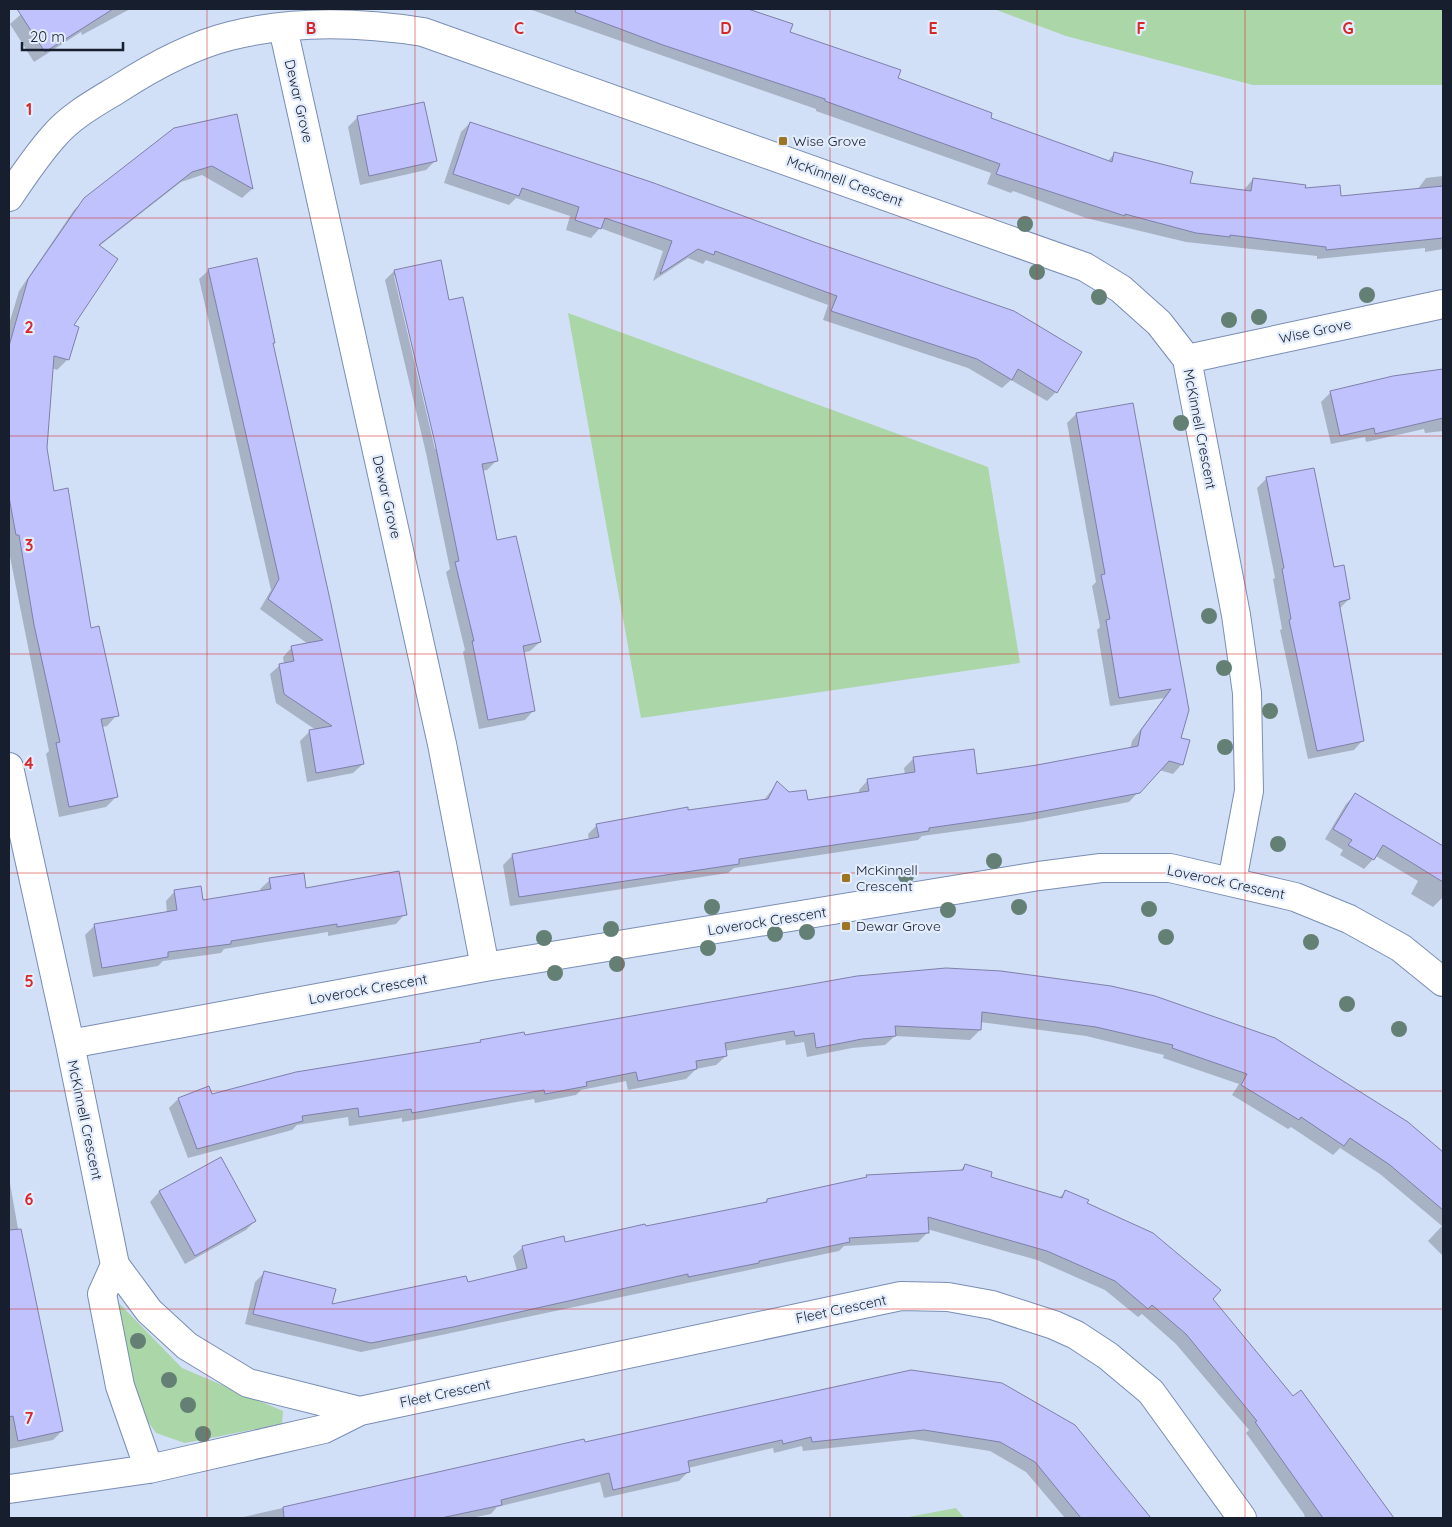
<svg xmlns="http://www.w3.org/2000/svg" width="1452" height="1527" viewBox="0 0 1452 1527" font-family="Quicksand,sans-serif">
<style>
.green{fill:#abd6a7}
.shadow{fill:#0003;fill-rule:evenodd}
.building{fill:#c0c2fe;stroke:#7f80a9}
.lines{fill:none;stroke-linecap:round;stroke-linejoin:round}
.street-casing{stroke:#798eb3;stroke-width:30}
.street{stroke:#fff;stroke-width:28}
.tree{fill:#648075}
.grid{fill:none;stroke:#d62828;stroke-width:1;stroke-opacity:0.55}
.poi-dot{fill:#9c7522;stroke:#e2ecfc;stroke-width:2}
.labels{text-anchor:middle;dominant-baseline:central;stroke-width:4.5;stroke-linejoin:round;paint-order:stroke}
.street-label{font-size:14px;fill:#171f2e;stroke:#e2ecfc}
.poi-label{font-size:14px;fill:#171f2e;stroke:#e2ecfc;text-anchor:start}
.grid-label{font-size:16px;text-anchor:middle;font-weight:bold;fill:#d62828;stroke:#e2ecfc;stroke-width:4.5;stroke-linejoin:round;paint-order:stroke}
</style>
<rect width="100%" height="100%" fill="#d1dff7"/>
<path class="green" d="M994,9H1443V85H1253L1066,36Z
M568,313L988,467L1020,663L641,718Z
M113,1297L182,1368L283,1411L282,1424L185,1443L156,1433L137,1406Z
M956,1508L964,1518H903Z"/>
<path class="shadow" d="M27,9H130L82,35L81,32L34,62L10,24Z
M529,9H748L791,25L789,33L989,118L1107,162L1115,153L1189,184L1243,191L1253,179L1340,198L1417,190L1426,178L1443,176V249L1425,252V248L1317,259V256L1186,242L1086,218L1013,191L1011,193L987,184L991,173L816,111V109Z
M236,115L252,189L242,198L202,175L181,182L98,247L72,326L77,328L67,360L57,370L52,368L45,448L53,492L90,629L117,715L107,726L102,727L116,797L106,807L59,817L46,754L49,751L9,552V324L19,291L74,210L85,199Z
M358,117L435,161L426,170L360,185L348,127Z
M470,123L814,243L1056,392L1047,401L1011,380L1002,388L968,368L823,320L828,305L706,260L703,264L688,258L653,281L663,251L600,228L591,238L566,230L570,216L516,198L509,205L444,183L461,132Z
M209,270L274,342L272,344L363,764L353,773L307,782L300,741L309,732L316,730L276,703L270,674L280,665L284,664L283,657L292,647L308,644L260,609L271,590L199,279Z
M394,271L448,301L497,460L487,470L482,471L496,541L540,642L530,651L523,653L534,710L525,720L479,729L463,652L465,650L446,572L450,569L426,453L385,280ZM394,276H396L437,449H435Z
M1443,371V431L1425,433L1424,429L1366,442L1365,437L1331,444L1321,402L1330,393L1394,377Z
M1132,405L1180,739L1182,764L1173,774L1159,770L1129,802L1023,822L922,836L918,840L734,868L728,873L510,906L503,865L513,855L589,840L588,834L597,825L764,800L777,783L788,793L807,801L859,794V790L868,780L905,775L904,768L914,758L976,775L1037,766L1130,749L1132,741L1164,698L1110,706L1097,630L1100,627L1092,586L1096,582L1067,423L1076,414Z
M1267,478L1333,568L1349,599L1339,609L1363,740L1354,750L1308,759L1280,630L1282,629L1273,579L1275,578L1257,488Z
M1355,795L1443,847V897L1433,907L1411,894L1418,881L1376,856L1364,869L1340,855L1343,850L1325,839L1346,804Z
M270,880L405,914L396,924L328,936V932L224,949L221,953L163,961L158,966L93,977L85,935L95,925L167,913L166,901L175,891L201,902L261,892L260,889Z
M1000,972L1408,1123L1443,1153V1256L1428,1241L1442,1226L1380,1174L1340,1148L1333,1155L1291,1127L1288,1129L1232,1095L1239,1084L1163,1058L1164,1055L1086,1036L980,1022V1030L970,1040L895,1036L885,1045L852,1048L807,1057L804,1042L786,1045L785,1040L725,1051L726,1056L716,1065L696,1069L686,1079L628,1090L626,1081L581,1090L576,1095L535,1103L534,1099L402,1122V1118L349,1126L348,1117L297,1125L292,1130L188,1158L169,1108L178,1099L211,1096L479,1044L481,1041Z
M220,1159L255,1221L246,1230L185,1264L150,1202L159,1192Z
M965,1165L989,1178L1059,1198L1066,1191L1211,1299L1357,1472L1393,1518H1305L1304,1514L1246,1433L1249,1430L1176,1344L1142,1314L1138,1317L1105,1290L1037,1260L927,1229V1233L918,1242L844,1246L839,1251L361,1352L245,1324L255,1282L265,1272L330,1306L467,1283L517,1271L513,1256L523,1247L564,1244L763,1204L767,1200L864,1179L867,1176L959,1172Z
M9,1178L24,1262L62,1431L53,1440L9,1449Z
M911,1371L1145,1510L1151,1518H1065L1026,1472L990,1451L913,1439L803,1451L802,1446L774,1453L773,1448L688,1468L689,1471L679,1481L604,1498L600,1482L497,1507L491,1514L471,1518H239L583,1440L584,1443Z"/>
<path class="building" d="M17,9H113L45,52Z
M576,9H748L793,24L790,32L901,70L898,78L992,113L991,118L1112,162L1114,152L1193,172L1190,183L1251,191L1253,178L1306,185L1305,188L1340,185L1341,196L1443,186V238L1326,250V247L1230,235V237L1196,233L1125,214V216L996,174L1000,164L825,101V99L663,45L575,12Z
M424,102L437,161L369,176L357,116Z
M237,114L253,189L212,166L192,172L99,245L118,259L74,325L79,327L69,360L54,356L47,448L54,491L68,488L91,628L99,626L119,716L101,719L118,797L69,807L56,743L60,742L34,625L19,535H16L9,497V346L28,279L84,198L174,128Z
M470,122L651,182L814,242L1014,311L1082,352L1057,393L1018,369L1012,380L977,359L831,311L837,296L715,251L714,255L698,249L660,274L672,241L605,218L601,229L575,220L579,207L522,188L519,196L453,174Z
M257,258L275,343H273L331,604L364,764L316,773L309,730L332,726L284,694L279,664L294,661L291,646L323,640L268,599L279,579L208,269Z
M441,260L449,300L463,297L498,461L482,464L497,540L516,536L541,642L523,646L535,711L488,720L472,641H474L455,562L459,561L435,443L394,270Z
M1443,369V418L1375,434L1374,428L1340,436L1330,391L1393,376Z
M1133,403L1189,710L1181,738L1190,740L1183,765L1169,761L1140,793L1033,813L929,828V831L739,859V864L519,897L512,854L599,837L596,824L688,807V810L768,799L777,781L789,792L806,790L808,800L869,791L867,779L915,772L913,757L974,749L977,774L1037,765L1138,746L1141,730L1171,689L1119,698L1106,620L1110,619L1101,575L1105,574L1076,413Z
M1314,468L1334,567L1344,565L1350,599L1339,602L1364,741L1317,751L1289,620L1291,619L1282,569L1284,568L1266,477Z
M1355,793L1443,846V882L1383,845L1374,860L1348,845L1352,840L1333,829Z
M399,871L407,915L337,927V924L231,941V944L168,952V957L102,968L94,924L177,910L174,890L201,886L203,900L271,889L269,878L304,873L306,888Z
M946,968L1001,971L1111,986L1155,996L1275,1038L1408,1122L1443,1152V1210L1390,1165L1350,1138L1344,1146L1301,1117L1299,1120L1241,1085L1247,1074L1172,1048L1173,1045L1096,1027L982,1012L981,1030L895,1026L896,1036L862,1039L816,1048L814,1033L795,1036L794,1031L725,1043L727,1056L696,1061L697,1069L638,1081L636,1072L586,1082L587,1086L545,1094L544,1090L412,1113L411,1109L359,1117L358,1108L302,1116L303,1121L197,1149L178,1098L209,1086L212,1094L296,1072L481,1042L480,1040L524,1032L525,1035L857,976Z
M221,1157L256,1221L195,1256L159,1191Z
M965,1164L992,1172L991,1177L1062,1198L1065,1190L1089,1200L1087,1203L1153,1233L1221,1290L1213,1299L1293,1396L1301,1390L1394,1518H1323L1255,1422L1257,1421L1186,1334L1152,1305L1148,1309L1115,1281L1047,1251L928,1217L929,1233L849,1238L850,1242L759,1261V1263L688,1277V1274L453,1327L371,1343L253,1314L264,1271L336,1289L332,1304L466,1276L468,1282L527,1268L522,1246L564,1236L565,1242L645,1224L646,1226L767,1202V1199L867,1177L866,1175L963,1170Z
M21,1229L63,1431L18,1441L13,1416L9,1417V1230Z
M911,1370L1002,1383L1075,1425L1151,1518H1081L1035,1462L1000,1442L924,1430L812,1442L811,1437L783,1444L782,1440L688,1461L690,1472L613,1490L609,1473L501,1500L502,1505L441,1518H284L283,1507L584,1439L585,1442Z"/>
<g class="lines">
<g class="street-casing">
<path id="street" d="M283,28L442,744L485,967
M9,197C23,176 37,155 54,136C71,116 95,103 118,89C152,67 190,46 230,36C293,20 360,22 423,32L1085,267L1121,289L1159,323L1187,359L1236,615L1247,693L1249,791L1232,881
M1187,359L1443,304
M9,767L70,1044L115,1265L102,1294L120,1386L149,1469
M70,1044L485,967L1039,876L1101,868H1170L1295,897L1349,919L1401,948L1443,982
M115,1265L149,1311L187,1346L248,1383L360,1411
M9,1489L149,1469L324,1429L360,1411L901,1296L948,1297L992,1305L1054,1325L1076,1335L1108,1356L1151,1392L1242,1518"/>
</g>
<use href="#street" class="street"/>
</g>
<g class="tree">
<circle cx="1025" cy="224" r="8"/>
<circle cx="1037" cy="272" r="8"/>
<circle cx="1367" cy="295" r="8"/>
<circle cx="1099" cy="297" r="8"/>
<circle cx="1259" cy="317" r="8"/>
<circle cx="1229" cy="320" r="8"/>
<circle cx="1181" cy="423" r="8"/>
<circle cx="1209" cy="616" r="8"/>
<circle cx="1224" cy="668" r="8"/>
<circle cx="1270" cy="711" r="8"/>
<circle cx="1225" cy="747" r="8"/>
<circle cx="1278" cy="844" r="8"/>
<circle cx="994" cy="861" r="8"/>
<circle cx="906" cy="876" r="8"/>
<circle cx="712" cy="907" r="8"/>
<circle cx="1019" cy="907" r="8"/>
<circle cx="1149" cy="909" r="8"/>
<circle cx="948" cy="910" r="8"/>
<circle cx="611" cy="929" r="8"/>
<circle cx="807" cy="932" r="8"/>
<circle cx="775" cy="934" r="8"/>
<circle cx="1166" cy="937" r="8"/>
<circle cx="544" cy="938" r="8"/>
<circle cx="1311" cy="942" r="8"/>
<circle cx="708" cy="948" r="8"/>
<circle cx="617" cy="964" r="8"/>
<circle cx="555" cy="973" r="8"/>
<circle cx="1347" cy="1004" r="8"/>
<circle cx="1399" cy="1029" r="8"/>
<circle cx="138" cy="1341" r="8"/>
<circle cx="169" cy="1380" r="8"/>
<circle cx="188" cy="1405" r="8"/>
<circle cx="203" cy="1434" r="8"/>
</g>
<path class="grid" d="M207,9V1518M415,9V1518M622,9V1518M830,9V1518M1037,9V1518M1245,9V1518M9,218H1443M9,436H1443M9,654H1443M9,873H1443M9,1091H1443M9,1309H1443"/>
<g class="poi-dot">
<rect x="778" y="136" width="10" height="10" rx="2.5"/>
<rect x="841" y="873" width="10" height="10" rx="2.5"/>
<rect x="841" y="921" width="10" height="10" rx="2.5"/>
</g>
<g class="labels">
<g class="street-label">
<text transform="translate(299 101) rotate(77)">Dewar Grove</text>
<text transform="translate(845 181) rotate(20)">McKinnell Crescent</text>
<text transform="translate(1315 331) rotate(-12)">Wise Grove</text>
<text transform="translate(1200 429) rotate(79)">McKinnell Crescent</text>
<text transform="translate(387 497) rotate(77)">Dewar Grove</text>
<text transform="translate(1226 882) rotate(12)">Loverock Crescent</text>
<text transform="translate(767 921) rotate(-9)">Loverock Crescent</text>
<text transform="translate(368 989) rotate(-10)">Loverock Crescent</text>
<text transform="translate(85 1120) rotate(78)">McKinnell Crescent</text>
<text transform="translate(841 1309) rotate(-12)">Fleet Crescent</text>
<text transform="translate(445 1393) rotate(-12)">Fleet Crescent</text>
</g>
<g class="poi-label">
<text x="793" y="141">Wise Grove</text>
<text x="856" y="870">McKinnell<tspan x="856" dy="16">Crescent</tspan></text>
<text x="856" y="926">Dewar Grove</text>
</g>
</g>
<g class="grid-label">
<text x="311" y="34">B</text>
<text x="519" y="34">C</text>
<text x="726" y="34">D</text>
<text x="933" y="34">E</text>
<text x="1141" y="34">F</text>
<text x="1348" y="34">G</text>
<text x="29" y="115">1</text>
<text x="29" y="333">2</text>
<text x="29" y="551">3</text>
<text x="29" y="769">4</text>
<text x="29" y="987">5</text>
<text x="29" y="1205">6</text>
<text x="29" y="1424">7</text>
</g>
<rect width="1452" height="1527" fill="none" stroke="#171f2e" stroke-width="20"/>
<path d="M22 42v8h101v-8" fill="none" stroke="#171f2e" stroke-width="2.5"/>
<text x="30" y="42" font-size="15" fill="#171f2e" stroke="#e2ecfc" stroke-width="4" paint-order="stroke">20 m</text>
</svg>
